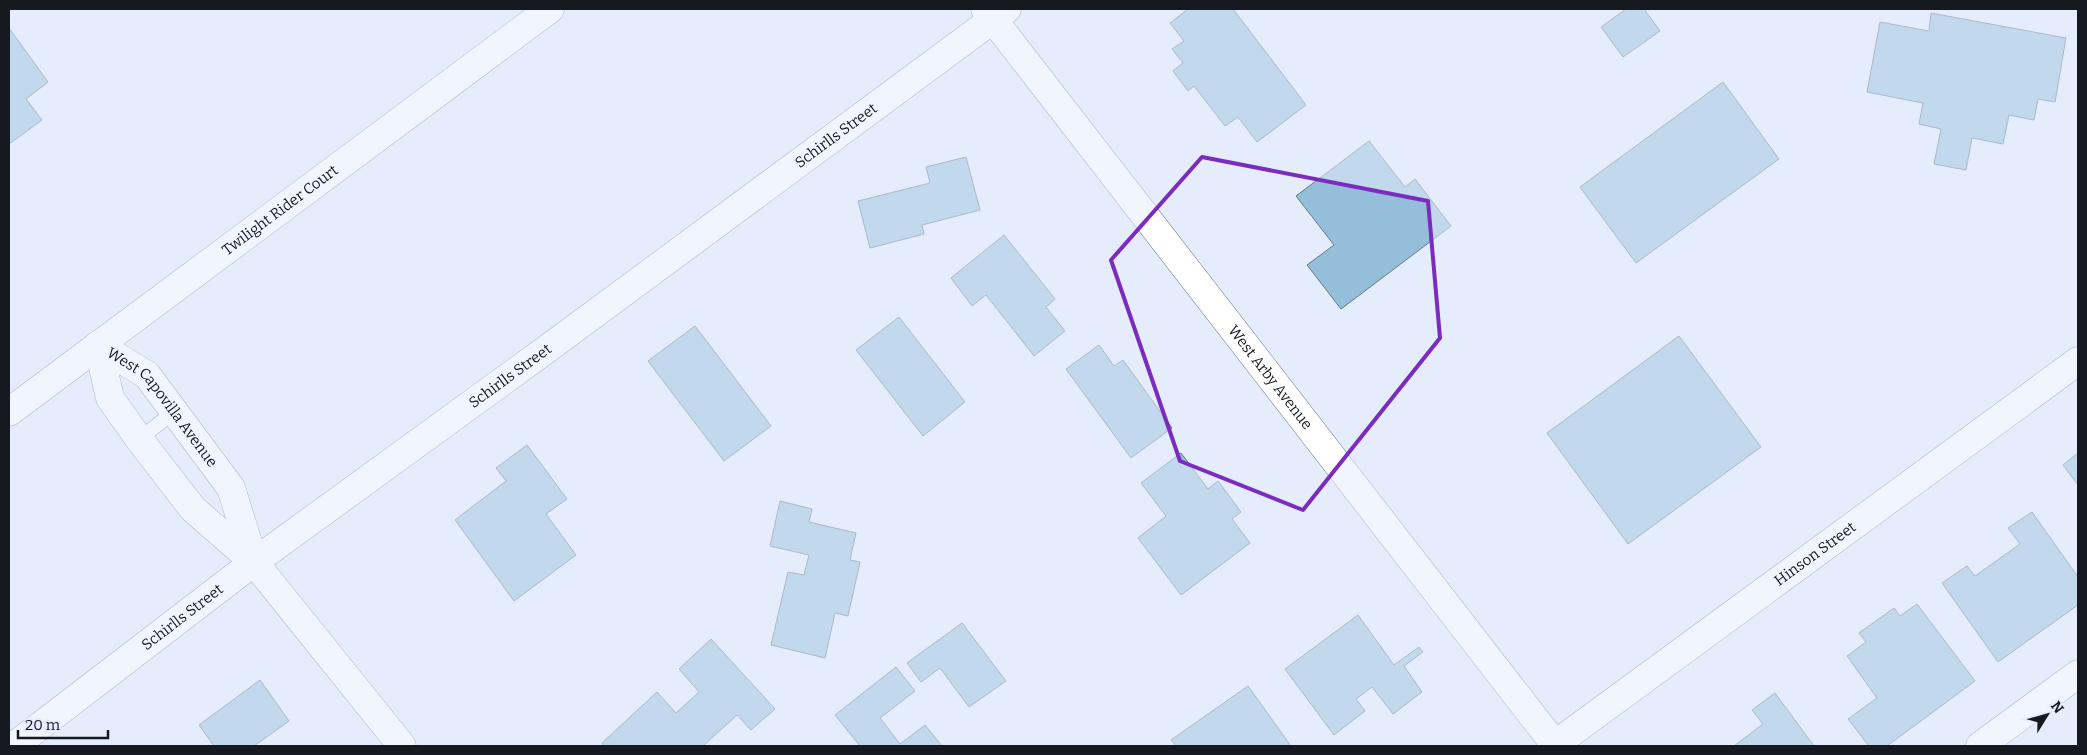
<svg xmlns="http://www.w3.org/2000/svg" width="2087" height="755" viewBox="0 0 2087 755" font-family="Bitter,serif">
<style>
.building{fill:#95beda;stroke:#677985}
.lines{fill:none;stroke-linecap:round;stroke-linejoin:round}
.lane-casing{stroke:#6c7486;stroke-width:15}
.street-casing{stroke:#6c7486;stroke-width:29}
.lane{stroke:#fff;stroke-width:14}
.street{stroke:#fff;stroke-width:28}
.marked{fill:none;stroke:#7b2cbf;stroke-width:4;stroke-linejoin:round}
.labels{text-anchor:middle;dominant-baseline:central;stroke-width:4.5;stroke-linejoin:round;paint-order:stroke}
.street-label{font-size:15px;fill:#161920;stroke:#e5edfd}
</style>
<rect width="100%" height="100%" fill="#e5edfd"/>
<path class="building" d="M1188,9H1233L1306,105L1257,142L1238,117L1225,126L1194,86L1188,91L1173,71L1183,63L1172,49L1184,41L1170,23Z
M1626,9H1644L1660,31L1623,57L1601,27Z
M1931,13L2066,38L2055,102L2038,99L2034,120L2009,115L2003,144L1972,138L1966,170L1934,164L1941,129L1919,124L1923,103L1867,92L1880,22L1929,31Z
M9,28L48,82L26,99L42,120L9,144Z
M1723,82L1779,159L1636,263L1580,187Z
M1369,141L1405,187L1415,179L1451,226L1341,309L1307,265L1334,245L1296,196Z
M966,157L980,210L922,225L924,234L870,248L858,201L930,183L926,167Z
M1004,235L1055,299L1046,307L1065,331L1034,356L986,295L972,306L951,278Z
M899,317L965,402L923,436L856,350Z
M695,326L771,426L724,461L648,361Z
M1679,336L1761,447L1628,544L1547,433Z
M1099,345L1114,366L1123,360L1172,428L1131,458L1066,369Z
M527,445L567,499L546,514L576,555L514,601L455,520L506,481L496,468Z
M1181,453L1208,489L1218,481L1241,512L1232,519L1250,543L1181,595L1138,538L1166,516L1141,483Z
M2078,453V485L2063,465Z
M780,501L812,509L809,522L856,533L850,560L860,562L848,616L835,613L825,658L771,645L788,572L804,575L809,555L770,546Z
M2032,512L2078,577V605L1998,662L1942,583L1967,566L1975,576L2020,544L2008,528Z
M1917,604L1975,681L1887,746H1869L1848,719L1877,698L1847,656L1866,642L1859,633L1894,608L1900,616Z
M1358,615L1394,665L1419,647L1423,652L1404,666L1422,692L1393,714L1372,687L1356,699L1365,711L1334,735L1285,669Z
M962,623L1006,681L969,707L940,668L921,682L907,663Z
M711,639L775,709L751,730L737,715L703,746H604L602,743L657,692L676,713L699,692L679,669Z
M896,667L915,691L880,718L900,744L925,725L942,746H860L835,715Z
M260,680L289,721L254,746H214L199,725Z
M1248,686L1291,746H1176L1171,740Z
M1775,693L1814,746H1734L1763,724L1752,710Z"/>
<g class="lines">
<g class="lane-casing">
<path id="lane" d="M139,439L174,412"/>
</g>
<g class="street-casing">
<g id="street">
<path id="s1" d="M985,9L1556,746"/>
<path d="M98,345L110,398L139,439L193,509L254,562L402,746"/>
<path id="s2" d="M98,345L147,375L231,488L254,562"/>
<path id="s3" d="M9,412L550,9"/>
<path id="s4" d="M14,746L254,562L547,349L1007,9"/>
<path id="s5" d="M1553,746L2078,361"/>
<path d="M1980,746L2078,674"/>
</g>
</g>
<use href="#lane" class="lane"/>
<use href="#street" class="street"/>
</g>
<path d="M0 0H2087V755H0ZM1202,157L1428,201L1440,338L1303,510L1180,461L1111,260Z" fill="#e5edfd" fill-opacity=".55" fill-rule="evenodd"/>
<path class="marked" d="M1202,157L1428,201L1440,338L1303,510L1180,461L1111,260Z"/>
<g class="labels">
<g class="street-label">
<text stroke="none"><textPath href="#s4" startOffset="1024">Schirlls Street</textPath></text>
<text stroke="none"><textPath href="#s3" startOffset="338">Twilight Rider Court</textPath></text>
<text stroke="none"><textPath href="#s4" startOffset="619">Schirlls Street</textPath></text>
<text stroke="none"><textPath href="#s1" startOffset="466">West Arby Avenue</textPath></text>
<text stroke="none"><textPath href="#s2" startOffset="91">West Capovilla Avenue</textPath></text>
<text stroke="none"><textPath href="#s5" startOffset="325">Hinson Street</textPath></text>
<text stroke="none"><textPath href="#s4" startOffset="212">Schirlls Street</textPath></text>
</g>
</g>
<rect width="2087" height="755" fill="none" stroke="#161920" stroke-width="20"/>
<g transform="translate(2047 715) rotate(53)" stroke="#e5edfd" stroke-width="4" paint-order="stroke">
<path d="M0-4L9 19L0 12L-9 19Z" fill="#161920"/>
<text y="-8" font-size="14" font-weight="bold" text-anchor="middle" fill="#161920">N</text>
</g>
<path d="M18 730v8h90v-8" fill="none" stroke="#161920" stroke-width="2.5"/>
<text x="25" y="730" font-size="15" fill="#161920" stroke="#e5edfd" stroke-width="4" paint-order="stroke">20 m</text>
</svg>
